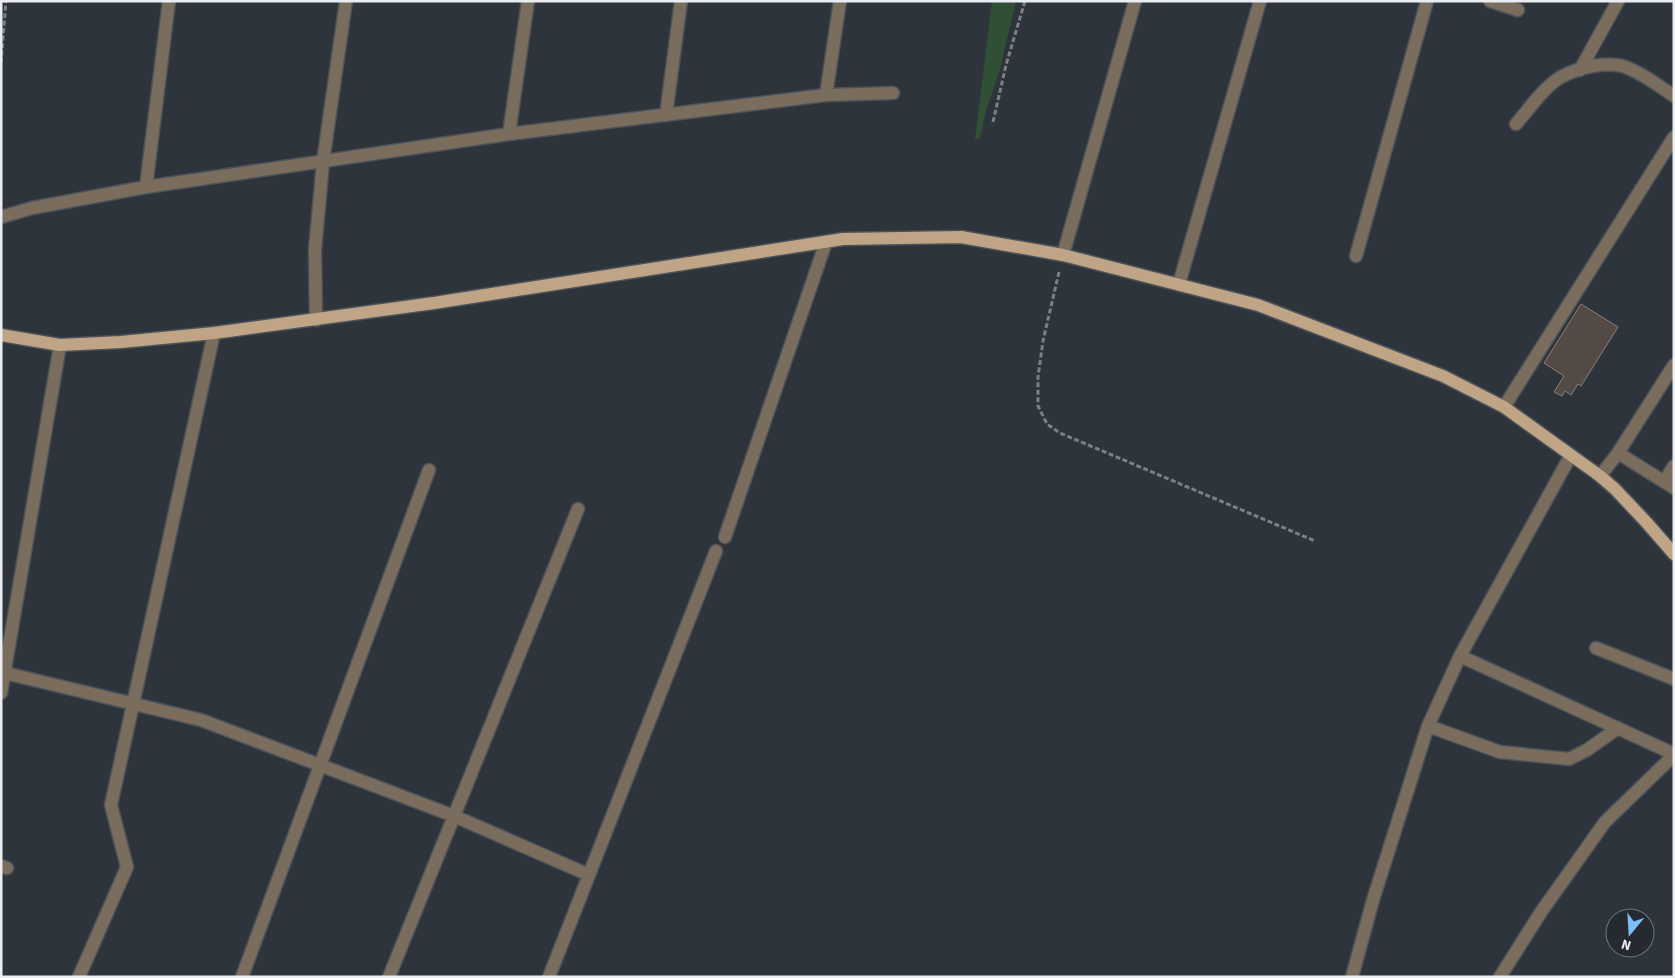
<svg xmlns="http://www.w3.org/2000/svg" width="1675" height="978" viewBox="0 0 1675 978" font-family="'Source Sans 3',sans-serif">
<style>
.green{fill:#304f34}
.building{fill:#534a45;stroke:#897f7a}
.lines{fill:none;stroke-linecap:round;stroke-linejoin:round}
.minor-casing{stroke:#4c5258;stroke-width:15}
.major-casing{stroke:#4c5258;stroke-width:15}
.path{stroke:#7b8085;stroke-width:3;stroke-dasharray:5 2.5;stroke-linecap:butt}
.minor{stroke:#7a6d5e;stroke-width:12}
.major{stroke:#bfa586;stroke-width:12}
</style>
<rect width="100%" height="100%" fill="#2e343b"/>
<path class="green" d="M992,1H1016L1000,69L986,111L980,138L975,139Z"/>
<path class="building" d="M1581,304L1618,327L1581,386L1578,384L1571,395L1565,391L1562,396L1554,392L1564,376L1544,363Z"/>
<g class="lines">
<g class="minor-casing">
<path id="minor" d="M1490,1L1518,10
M1580,70L1618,1
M826,95L840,1
M666,115L681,1
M1516,124C1529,109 1545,86 1561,77C1579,67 1609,60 1628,68C1645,75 1659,86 1674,96
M509,134L528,1
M146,187L169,1
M1,217L32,208L146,187L509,134L826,95L893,93
M1063,255L1135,1
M1356,256L1427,1
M1179,284L1260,1
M316,320L315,250L323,162L346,1
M1504,407L1674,137
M1618,453L1674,488
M1600,476L1618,453L1674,365
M1664,482L1674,466
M725,537L826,242
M1596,648L1674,679
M1460,656L1674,754
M1,672L201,720L454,816L589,875
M1,693L60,345
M1428,726L1500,752L1569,759L1587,750L1618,728
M1,866L7,868
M79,977L127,867L111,805L214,333
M242,977L429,470
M389,977L578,509
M549,977L716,551
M1352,977L1373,900L1428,726L1460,656L1571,455
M1500,977L1541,912L1605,822L1674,755"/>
</g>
<g class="major-casing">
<path id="major" d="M1,335L60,345L121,342L214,333L434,303L843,239L961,237L1063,255L1258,305L1443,376L1504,407L1600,476L1615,489L1647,523L1674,554"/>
</g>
<path class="path" d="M1,63L6,1
M993,122L1006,65L1025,1
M1059,272L1043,341L1038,377V406L1047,424L1060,433L1315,541"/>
<use href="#minor" class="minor"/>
<use href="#major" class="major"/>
</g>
<rect width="1675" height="978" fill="none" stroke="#eaeef2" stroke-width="5"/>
<g transform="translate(1630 933) rotate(198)"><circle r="24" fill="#252a30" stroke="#74787e"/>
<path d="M0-4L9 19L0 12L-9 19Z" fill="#7fbdf9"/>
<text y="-8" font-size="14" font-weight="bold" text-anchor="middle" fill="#eaeef2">N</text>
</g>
</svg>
